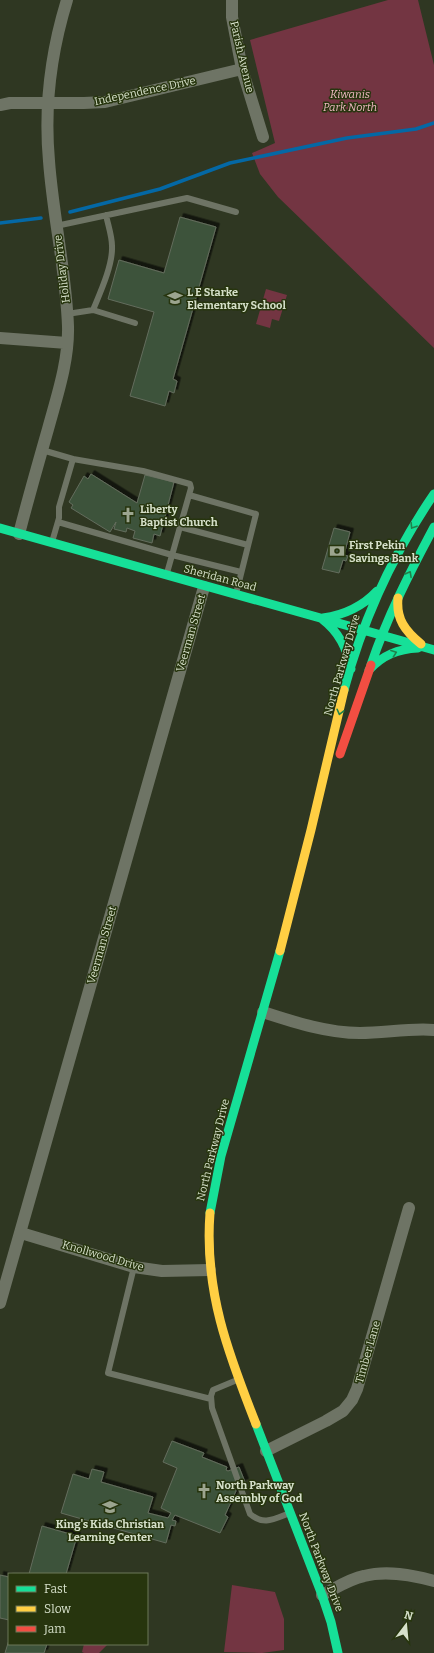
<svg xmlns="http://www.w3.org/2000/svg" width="434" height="1653" viewBox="0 0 434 1653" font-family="Bitter,serif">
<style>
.green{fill:#733542}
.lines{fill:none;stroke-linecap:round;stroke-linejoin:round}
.stream{stroke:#0468a5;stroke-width:3.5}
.building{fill:#3e523b;stroke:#636d5d;filter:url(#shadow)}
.lane{stroke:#6e7465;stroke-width:6}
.street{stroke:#6e7465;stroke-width:12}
.fast{stroke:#16e098;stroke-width:9}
.slow{stroke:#ffcf43;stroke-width:9}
.jam{stroke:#f24e42;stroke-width:9}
.oneway{stroke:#1f824c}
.labels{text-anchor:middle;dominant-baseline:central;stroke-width:3;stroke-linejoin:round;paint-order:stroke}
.street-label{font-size:11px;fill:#d6e0ca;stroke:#27350e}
.park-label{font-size:11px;font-style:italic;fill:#f0b8c2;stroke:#27350e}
.poi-label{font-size:11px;font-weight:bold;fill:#d6e0ca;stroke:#27350e;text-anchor:start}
</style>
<defs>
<filter id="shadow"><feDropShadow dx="3.5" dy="-3.5" stdDeviation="0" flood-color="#0009"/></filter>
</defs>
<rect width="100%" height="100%" fill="#2f3722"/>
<path class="green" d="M388,0H418L434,65V348L278,197L260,174L252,153L275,143L250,40Z
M266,289L287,295L279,321L272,319L270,328L256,324Z
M232,1585L275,1592L284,1619V1650L262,1653L224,1652Z
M84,1644H108L99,1653H84L82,1652Z"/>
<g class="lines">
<path class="stream" d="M70,212L160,189L230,163L347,138L416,129L434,123
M0,223L41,218"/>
</g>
<path class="building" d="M180,217L216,227L173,379L177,381L174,393L169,391L165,406L130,396L154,312L108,299L119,260L164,273Z
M91,474L137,503L145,475L174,482L160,536L154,534L152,543L133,538L135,531L127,528L126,532L114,529L116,522L110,532L71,508L73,505L69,502L84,476L88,479Z
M334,528L350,532L344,555L348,556L346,561L343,560L339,573L322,569Z
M172,1441L204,1453L202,1457L227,1467L226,1470L228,1471L239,1467L245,1482L234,1486L236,1491L225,1515L228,1517L220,1533L175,1515L172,1520L176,1521L175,1526L171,1525L166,1543L61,1513L73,1474L89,1479L92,1469L104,1472L101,1482L153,1497L148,1513L168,1518L171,1513L161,1508L177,1468L163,1462Z
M42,1526L77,1536L66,1574H29Z
M0,1575L9,1577V1620L0,1618Z
M9,1640V1644H47L44,1653H5Z"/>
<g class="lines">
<path class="lane" d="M56,226L187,198L236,212
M93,310L135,323
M67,314L93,310C100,293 113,265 112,246C112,236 108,225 106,215
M42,450L73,459L143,471L190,484L191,488L167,573
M189,495L256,514L236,594
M58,522L172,555L241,572
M180,527L248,545
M52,542L59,518V507L73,459
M134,1267L108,1373L211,1399
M237,1380L213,1390L211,1396L212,1408L250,1514C264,1526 274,1519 290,1513"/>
<path class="street" d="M232,0V17L242,69L263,137
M0,105L10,103H84L105,102L242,69
M0,338L67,343
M19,534C28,499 38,464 48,429C57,396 69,361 68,326C66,271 53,216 49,161C44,106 51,52 67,0
M263,1012C294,1022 327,1033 360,1033C385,1033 409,1028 434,1030
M21,1233L134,1267L162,1271L210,1270
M0,1303L204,587
M266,1451L326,1421L343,1411L352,1400L357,1389L409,1208
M322,1595C336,1588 349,1579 364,1576C387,1570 412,1575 434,1581"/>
<path class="fast" d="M0,528L434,650
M323,618C344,615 362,607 377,591
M322,619C339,632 347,648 351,669
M371,665C387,617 410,572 434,527
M369,670C383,655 398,649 418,648
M344,690C363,619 393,554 434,494
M210,1213L221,1156L280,951
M256,1424L322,1595L331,1622L338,1653"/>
<path class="slow" d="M398,598C396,619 405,631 421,644
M280,951L311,830L344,690
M210,1213C204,1290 228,1353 256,1424"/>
<path class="jam" d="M340,754L371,665"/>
</g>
<defs><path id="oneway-chevron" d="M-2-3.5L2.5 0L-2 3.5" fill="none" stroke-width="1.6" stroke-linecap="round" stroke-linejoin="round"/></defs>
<g class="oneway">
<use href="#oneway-chevron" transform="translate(413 526) rotate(122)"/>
<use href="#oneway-chevron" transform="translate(409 574) rotate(-61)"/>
<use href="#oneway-chevron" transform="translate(394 653) rotate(-20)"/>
<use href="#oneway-chevron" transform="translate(340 712) rotate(104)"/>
</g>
<defs>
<g id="school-bare" transform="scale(1.2)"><path d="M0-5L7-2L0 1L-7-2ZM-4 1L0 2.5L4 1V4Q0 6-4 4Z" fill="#9ca58f" stroke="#27350e" stroke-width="2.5" paint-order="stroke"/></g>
<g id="church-bare" transform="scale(1.2)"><path d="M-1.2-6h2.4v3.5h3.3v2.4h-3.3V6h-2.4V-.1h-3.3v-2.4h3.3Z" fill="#9ca58f" stroke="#27350e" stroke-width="2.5" paint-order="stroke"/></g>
<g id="bank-bare" transform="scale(1.2)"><path d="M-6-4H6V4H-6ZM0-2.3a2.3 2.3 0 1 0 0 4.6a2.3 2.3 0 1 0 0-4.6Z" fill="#9ca58f" stroke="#27350e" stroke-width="2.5" paint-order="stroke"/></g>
</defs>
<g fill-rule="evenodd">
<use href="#school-bare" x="175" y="298"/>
<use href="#church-bare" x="128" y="515"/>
<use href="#bank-bare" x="337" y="551"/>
<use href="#church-bare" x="204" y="1491"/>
<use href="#school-bare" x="110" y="1507"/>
</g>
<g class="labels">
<g class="street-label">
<text transform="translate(242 57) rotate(77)">Parish Avenue</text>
<text transform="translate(145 91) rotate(-12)">Independence Drive</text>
<text transform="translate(62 269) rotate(-97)">Holiday Drive</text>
<text transform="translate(220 578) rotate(15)">Sheridan Road</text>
<text transform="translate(191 633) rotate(-74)">Veerman Street</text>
<text transform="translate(342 665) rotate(-74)">North Parkway Drive</text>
<text transform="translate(102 945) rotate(-74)">Veerman Street</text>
<text transform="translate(213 1150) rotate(-76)">North Parkway Drive</text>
<text transform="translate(103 1256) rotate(16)">Knollwood Drive</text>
<text transform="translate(368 1352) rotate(-74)">Timber Lane</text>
<text transform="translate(321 1562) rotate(69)">North Parkway Drive</text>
</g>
<g class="park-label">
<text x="350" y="94">Kiwanis<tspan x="350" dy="13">Park North</tspan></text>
</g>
<g class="poi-label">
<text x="187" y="292">L E Starke<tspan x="187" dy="13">Elementary School</tspan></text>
<text x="140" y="509">Liberty<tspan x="140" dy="13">Baptist Church</tspan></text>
<text x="349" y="545">First Pekin<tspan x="349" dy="13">Savings Bank</tspan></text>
<text x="216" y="1485">North Parkway<tspan x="216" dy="13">Assembly of God</tspan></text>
<text x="110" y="1524" text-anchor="middle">King's Kids Christian<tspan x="110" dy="13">Learning Center</tspan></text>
</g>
</g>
<rect x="8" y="1573" width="140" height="72" fill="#27350e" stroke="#6d7959"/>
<rect x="16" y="1586" width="20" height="6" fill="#16e098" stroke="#6d7959"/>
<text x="44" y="1593" font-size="12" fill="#d6e0ca">Fast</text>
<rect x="16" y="1606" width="20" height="6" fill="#ffcf43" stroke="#6d7959"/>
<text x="44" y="1613" font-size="12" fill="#d6e0ca">Slow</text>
<rect x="16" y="1626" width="20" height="6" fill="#f24e42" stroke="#6d7959"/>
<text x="44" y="1633" font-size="12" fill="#d6e0ca">Jam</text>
<g transform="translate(406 1625) rotate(16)" stroke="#27350e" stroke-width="3" paint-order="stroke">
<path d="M0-3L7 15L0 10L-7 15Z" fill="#d6e0ca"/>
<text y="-6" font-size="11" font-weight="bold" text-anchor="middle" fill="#d6e0ca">N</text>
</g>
</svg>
